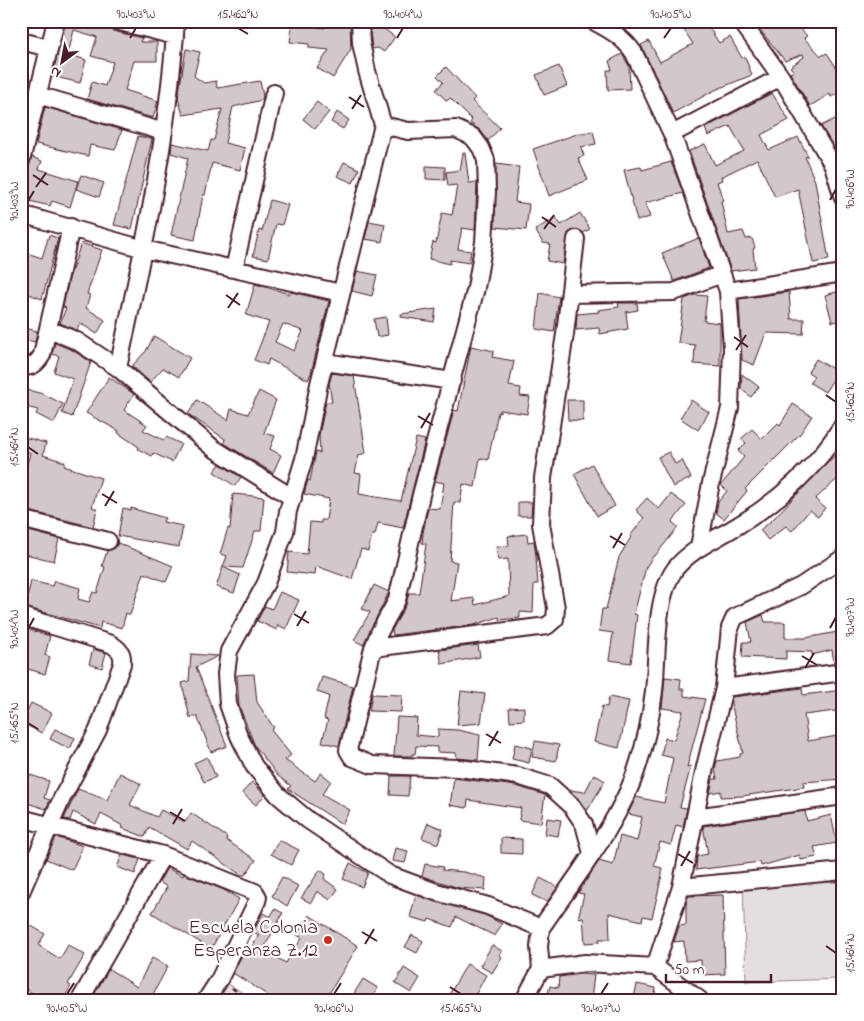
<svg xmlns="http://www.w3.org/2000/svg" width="864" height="1021" viewBox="0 0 864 1021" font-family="'Indie Flower',sans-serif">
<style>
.green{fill:#e5dee0;stroke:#987e86}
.building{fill:#d2c7cb;stroke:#4a1f2b;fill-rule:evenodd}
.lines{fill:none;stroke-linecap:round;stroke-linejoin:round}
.minor-casing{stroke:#4a1f2b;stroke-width:20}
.path{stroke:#4a1f2b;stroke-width:2.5;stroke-dasharray:5 4;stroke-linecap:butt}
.minor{stroke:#fff;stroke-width:16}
.ticks{fill:none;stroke:#4a1f2b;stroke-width:2}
.poi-dot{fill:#c8321e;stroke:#fff;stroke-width:2}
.labels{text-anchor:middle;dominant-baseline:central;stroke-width:4.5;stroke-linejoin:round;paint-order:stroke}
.poi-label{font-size:20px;fill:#4a1f2b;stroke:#fff;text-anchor:end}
.neatline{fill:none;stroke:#4a1f2b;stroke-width:2}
.ticks-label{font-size:12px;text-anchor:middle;fill:#4a1f2b}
</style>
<rect width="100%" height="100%" fill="#fff"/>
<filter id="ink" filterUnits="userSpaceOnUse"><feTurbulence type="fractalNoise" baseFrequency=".02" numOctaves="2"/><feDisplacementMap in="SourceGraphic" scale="10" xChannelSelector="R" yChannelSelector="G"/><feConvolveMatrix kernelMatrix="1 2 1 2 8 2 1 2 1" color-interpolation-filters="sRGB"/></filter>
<g filter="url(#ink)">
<path class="green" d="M843,882V979L746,982L743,884Z
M228,984L255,1000H219Z"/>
<path class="building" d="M66,21H99L113,31L142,38L140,42H157V61H134L125,90L158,101L153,118L87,99L92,82L105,86L113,62L91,56L97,37L74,30L68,54L86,60L80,83L52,76Z
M325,21H350L351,49L333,78L317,68L329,50L309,48V44L290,42L292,24L325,28Z
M698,21H705L719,43L730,37L742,58L745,57L752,75L715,90L673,113L641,45L649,41L660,62L693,44L684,30Z
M753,21H794L807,36L804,38L821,56L827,53L838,70L843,68V91L831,97L830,94L810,106L790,73L794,71L790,67L804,57L803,54L785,61Z
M376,23L395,37L384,52L378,48L372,49L370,31Z
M186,49L200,52L194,76L204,83L216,81L217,88L260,81L263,96L262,100L233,107L225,143L245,148L240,170L212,163L205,195H203L195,240L171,235L188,158L171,153L172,143L208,151L211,140H214L222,109L183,115L178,98Z
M622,54L629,66L630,89L608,90L607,70H612L609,61Z
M559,66L567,86L544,95L536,75Z
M446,67L475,98L472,101L500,128L488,141L481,131L470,123L472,120L450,98L447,101L436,90L443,82L437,76Z
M772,93L789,120L761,135L769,150L798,137L808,156L805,157L815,181L829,260L813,263L798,189L775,197L757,159L721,177L722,180L717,182L723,200L721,201L728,234L743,231L746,239L752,238L755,248L753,249L755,268L731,271L689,151L705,144L715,165L744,151L730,126L708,136L705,128Z
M317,102L329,112L315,129L303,119Z
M45,107L122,130L115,150L90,145L88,156L36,144Z
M337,112L349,120L343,129L331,122Z
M843,115V141L833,146L821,126Z
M593,131L596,144L581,147L584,156L578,158L588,180L549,196L533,149L577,134Z
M138,136L152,139L132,229L114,225Z
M463,153H465L469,183L477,182L475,230L462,228L458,249L471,251L469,263L450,260V264L429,259L433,242L436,243L442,213L452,215L457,185L448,186L446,172L460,170Z
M32,157L42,161L39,169L78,181L70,207L52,201L50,206L21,199V179Z
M344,162L359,169L353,183L337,176Z
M671,162L683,193L645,203L650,217L637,221L624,170L641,167L642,170Z
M496,164L519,167L515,202L529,204L526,230L495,227Z
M426,166L445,167V180L426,179Z
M81,175L104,183L99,197L76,189Z
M270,200L288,205L282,225L276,224L268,259L253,256L259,230L262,231Z
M580,213L590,229L583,233L577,229L568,233L563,264L547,261L550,244L543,243L535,230L556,217L561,225Z
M369,221L385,224L382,242L365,239Z
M49,235L58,238L42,299L21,291V251L42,258Z
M699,238L709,268L674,281L662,253Z
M81,243L102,250L87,294L90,295L86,308L105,320L97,334L80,323L77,330L60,323L66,308L63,307L69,279Z
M357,271L377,275L372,296L352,291Z
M255,284L290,294L291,292L329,301L311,373L308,380L269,359L267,365L254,360L269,322L246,315ZM283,324L303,331L294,351L275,342Z
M843,290V320L832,322L825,295Z
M789,292L791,319H804L803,334L766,333L754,365L742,360L739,299Z
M540,293L559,297L554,332L536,329Z
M695,295L707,296L704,321L720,323V366L694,364L695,345L678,343L684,299Z
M618,303H637L638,310L626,312L628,329L600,334L599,328L576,330L577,314L599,312L598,310L619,307Z
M436,309L434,322L401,317V314Z
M386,317L388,335L377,337L374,319Z
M21,327L37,331L35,342L21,339Z
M154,336L190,358L179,377L163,368L150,382L132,366L146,351Z
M55,343L72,350L91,362L72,417L62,413L73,379L54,372L59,356L52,354Z
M471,346L494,351L492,357L514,361L509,386L521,388L520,396L530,397L527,414L500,410V413L498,412L488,460L480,458L475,487L463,484L460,503L454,502L450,561L457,562L451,601L474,598L475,605L509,596L508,559L498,560L496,547L509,546L508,536L527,534L528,542L534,541L536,557L538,584H534L533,613L520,612V618L500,620L499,617L474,625L393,635L392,630L406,605L409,593H419L426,544L422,543L423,533L428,508L440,509L444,483L435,481L454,410L458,411Z
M816,359L838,372L825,392L810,383L814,376L808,372Z
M332,373L354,376L366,453L359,455L355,473L361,474L359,494L401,501L416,438L425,440L403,528L378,523L375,535H372L368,551L361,549L352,579L316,566L315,575L287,572L289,552L307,554L310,522L321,523V520H326L329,499L304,494L308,480L310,481L316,452L320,453L319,435L326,402H332L329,384Z
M742,374L759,387L751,397L741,389Z
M109,377L134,394L124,410L147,425L143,430L164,440L166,437L181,444L172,462L153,453L152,456L138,449L139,447L118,433L119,431L86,413Z
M24,389L43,394L63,404L54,423L36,414L38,410L21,406Z
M259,391L276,400L264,433L275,436L270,449L281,455L273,473L224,443L225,439L188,414L197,400L228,420L231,409L248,414Z
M567,400H583V421L568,420Z
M691,400L709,412L698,430L680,418Z
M793,404L812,416L800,434L745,489L747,491L724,519L716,513L718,502L727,491L721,485L744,457L738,451L746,443L741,439L752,429L762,439L778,423L780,425Z
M24,437L46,443L43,455L65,462L64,466L101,478L92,507L97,509L93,527L21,509V487L30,453L21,451Z
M843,447V474L815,499L825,508L818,517L810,510L792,531L786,526L768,540L760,530L772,520Z
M669,452L675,464L682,460L691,478L673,487L658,457Z
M220,464L241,477L235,486L214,472Z
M592,464L615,506L597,516L574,474Z
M233,494L264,497L261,531H255L243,568L223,567L227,556L220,554L228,528L230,529Z
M671,494L686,505L672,522L678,527L655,556L654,555L646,567L634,614L637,615L631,663L609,660L613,633L599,631L602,609H606L619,557L631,537L630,536L644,518L636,510L647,498L659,509Z
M518,502H532L531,516H518Z
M123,508L131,510V508L165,518L163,522L183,526L179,547L118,536Z
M21,529L59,539L54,561L21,553Z
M118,543L173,566L166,582L144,573L130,615L126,613L122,628L101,622L100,628L25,607L31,581L52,586L54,581L80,588L78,599L89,602L93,592L97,593L105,567L102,566L107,551L115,548Z
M223,567L240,575L234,593L216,587Z
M374,585L389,592L363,645L354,640L370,612L362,609Z
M280,592L299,600L286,629L278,625L277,630L257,621L265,606L272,609Z
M763,615L765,622H785V638H805L843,631V662L834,663L832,650L812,655V652L786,651V659L742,657L743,642H751L747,622Z
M21,627L50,636L45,655L50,657L45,674L21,667Z
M478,645L480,657L442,664L439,650Z
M93,649L106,653L102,668L89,664Z
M191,654L218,656L196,667L227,746L211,752L197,716L190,718L182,683L189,681Z
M254,674L257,702L274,728L271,730L291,755L285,760L315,781L321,773L331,781L322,794L350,810L342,824L288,789L291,786L278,776L255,746L239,706L237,675Z
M322,677L353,686L339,746L322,742L328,720L324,719L329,696L317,692Z
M665,677L681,679L680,689H684V696L705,699L687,767L691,766L680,807L687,808L683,827L676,825L671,845L660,842L654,866L662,868V875L652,918L643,916L642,921L609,913L610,939H599L600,942L585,943L583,917L578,918L584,894L578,893L599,861L613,865L620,836L637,841L642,817L628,814L636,797L664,803L673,758L661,755L665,738L674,740L683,711L662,708Z
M802,688L803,695L843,690V710L804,715L808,741L843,735V779L803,782L804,787L742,796L721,797V791L710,793L713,779H717L715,769L717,761L740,757V754L743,753L731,703L732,697Z
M461,691L485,694L481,723L457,725Z
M372,694L402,695L401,712L369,711Z
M609,697L629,701L619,748L594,742L602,706L607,707Z
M31,703L52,713L42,733L21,723Z
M524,707V720L510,721L509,708Z
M397,717L417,718L416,735L438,737V729L458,730L480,735L478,760L457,758L456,753L437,752V747L416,746L415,754H412V756H394Z
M55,729L75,738L70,749L50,739Z
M535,741L559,745L556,761L532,757Z
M515,744L532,748L529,763L512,759Z
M207,757L216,777L204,782L194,763Z
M21,772L49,781L44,798L50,800L46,809L21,801Z
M120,773L141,784L130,805L157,817L161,810L185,822L191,813L227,837L226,840L256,860L245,875H241L192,841L187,849L149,827L145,837L122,828L123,826L101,814L96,824L73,812L70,820L64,819L78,789L107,800Z
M594,774L605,781L587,811L569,790L585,792Z
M391,776H410L408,796L390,795Z
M454,778L516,786L545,795L541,823L519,820L521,808L468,800L467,808L450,805Z
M252,782L265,795L256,805L242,793Z
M805,811L807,821L831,815L837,843L814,847L817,857L801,860L800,855L761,866L760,862L696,870L697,856L708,854L703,826Z
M547,818L561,820L558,836L545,834Z
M428,823L443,829L438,844L422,838Z
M56,837L83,846L72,870L46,859Z
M501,838L522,839V854L501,853Z
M279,840L299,850L291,865L271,854Z
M395,848L408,851L405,863L392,861Z
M122,855L140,859L135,874L117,867Z
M350,863L368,873L362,887L343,879Z
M425,864L443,867L442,870L464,872L486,878L485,890L459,888L422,876Z
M167,868L183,876L184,874L224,890L239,899L211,949L152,913L167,887L159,882Z
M320,870L326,874L324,879L338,889L330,900L317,891L311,903L301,898Z
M282,877L298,886L287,906L272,896Z
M540,878L558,887L547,902L532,895Z
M416,895L485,915L502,924L495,936L456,917L452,927L429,919L428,922L410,917Z
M723,895L725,974L702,975L701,960L685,961L684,941L674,942L679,926L686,925V905L688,896Z
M275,909L283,913L263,950L286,963L302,938L297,935L309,915L358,946L325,1000H275L233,973L243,953L247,955L259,935L253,932L263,913L270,917Z
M28,924L45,934L38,945L60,959L68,945L85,955L68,984L71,986L63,1000H44L21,986V935Z
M412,935L423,941L417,953L405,947Z
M492,945L502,951L499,955L502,957L492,973L480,966Z
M152,958L168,966L152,996L157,1000H106L95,993L109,969L137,987Z
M467,964L486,975L478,990L472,1000H446Z
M404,968L420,978L411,993L395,983Z
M581,974L594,975L591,1000H546L550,986L558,988L559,977Z
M363,979L378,988L371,1000H350Z
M637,984L656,988L654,1000L634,998Z"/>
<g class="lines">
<g class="minor-casing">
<path id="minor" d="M116,21L175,36
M360,21L361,43L367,71L383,125L319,384L304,459L288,511L285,532L266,583L229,651L226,674L228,704L239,736L254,766L278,795L308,820L390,875L436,892L488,906L541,928
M593,21C610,30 623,37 634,53L672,134L728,291L732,348L730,408L711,483L699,547
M741,21L781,77L833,165L843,198
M21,41L49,48
M38,95L164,132
M383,125L408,131L456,129L473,137L481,148L486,160L487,192L484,242L476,288L421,495L397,600L379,633L373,648L348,750L352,757L372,765L459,768L518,776L550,786L571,805L584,824L592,853
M672,134L781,77
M21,161L56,21
M21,214L144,249L341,293
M234,269L274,93
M728,291L843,273
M570,294L674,292L722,274
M48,329L77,341L118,368L213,448L293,498
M325,362L452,381
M21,367C32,367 36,365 42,355L71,227
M118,368C143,253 168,138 176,21
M21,519L108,541
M21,616L111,644C120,650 123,653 122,664L98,730L62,798L21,892
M373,648L547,626L555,619L556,608L541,524L543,478L565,334L576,239
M724,688L843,672
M695,817L843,796
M21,818L163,855L255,892L258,897L257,901L219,980L206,1000
M681,887L843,871
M655,967L681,887L705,767L724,688L730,628L735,617L801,586L843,558
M541,969L585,963L655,967L700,1000
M80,1000L163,855
M524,1000L541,969L539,947L541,928C574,879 621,821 638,765C646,741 651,716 654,691C658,656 654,598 675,569C691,549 716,539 737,526C779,501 818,466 843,424"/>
</g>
<path class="path" d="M232,988L250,1000"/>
<use href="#minor" class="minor"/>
</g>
</g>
<path class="ticks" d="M238,28L248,34M130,38L136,28M397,38L403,28M664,38L671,28M349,97L364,107M352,109L361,95M33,175L48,185M36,187L46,173M830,200L836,189M28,201L34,191M542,217L556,227M544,229L554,215M226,295L240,305M228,308L238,293M734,337L748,347M736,350L746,335M826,395L836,402M418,416L433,425M421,428L430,413M28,447L38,454M102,494L117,503M105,506L114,491M610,536L625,545M613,548L622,533M294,614L309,623M297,626L306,611M830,628L836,617M28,629L34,618M802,656L817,665M805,668L814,653M28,723L38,729M486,734L501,743M489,746L498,731M170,812L185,821M173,824L182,809M678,854L693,863M681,866L690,851M362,932L377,941M365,944L374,929M826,946L836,953M450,987L461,994M67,994L74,983M334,994L341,983M601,994L608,983"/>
<circle class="poi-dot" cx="328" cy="940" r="5"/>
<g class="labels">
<g class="poi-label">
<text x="318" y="928">Escuela Colonia<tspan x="318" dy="23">Esperanza Z.12</tspan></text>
</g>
</g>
<rect width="864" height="1021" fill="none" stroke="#fff" stroke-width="55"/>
<g transform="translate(62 62) rotate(212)" stroke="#ffffff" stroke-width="4" paint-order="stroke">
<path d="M0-4L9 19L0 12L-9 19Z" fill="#4a1f2b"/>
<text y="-8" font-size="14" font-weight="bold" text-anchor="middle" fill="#4a1f2b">N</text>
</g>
<path d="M666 974v8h105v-8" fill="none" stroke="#4a1f2b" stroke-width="2.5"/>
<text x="674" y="974" font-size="15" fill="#4a1f2b" stroke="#ffffff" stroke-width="4" paint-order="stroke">50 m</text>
<rect x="28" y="28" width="808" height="966" class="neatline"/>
<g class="ticks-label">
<text x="136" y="18">90.403°W</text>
<text x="238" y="18">15.462°N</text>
<text x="403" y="18">90.404°W</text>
<text x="671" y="18">90.405°W</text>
<text transform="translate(850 189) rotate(-90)" y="4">90.406°W</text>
<text transform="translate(14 201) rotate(-90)" y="4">90.403°W</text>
<text transform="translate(850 402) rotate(-90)" y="4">15.462°N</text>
<text transform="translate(14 447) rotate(-90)" y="4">15.464°N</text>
<text transform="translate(850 617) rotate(-90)" y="4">90.407°W</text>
<text transform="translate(14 629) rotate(-90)" y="4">90.404°W</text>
<text transform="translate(14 723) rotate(-90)" y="4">15.465°N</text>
<text transform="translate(850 953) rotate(-90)" y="4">15.464°N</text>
<text x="67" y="1012">90.405°W</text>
<text x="334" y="1012">90.406°W</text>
<text x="461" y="1012">15.465°N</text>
<text x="601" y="1012">90.407°W</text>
</g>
</svg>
